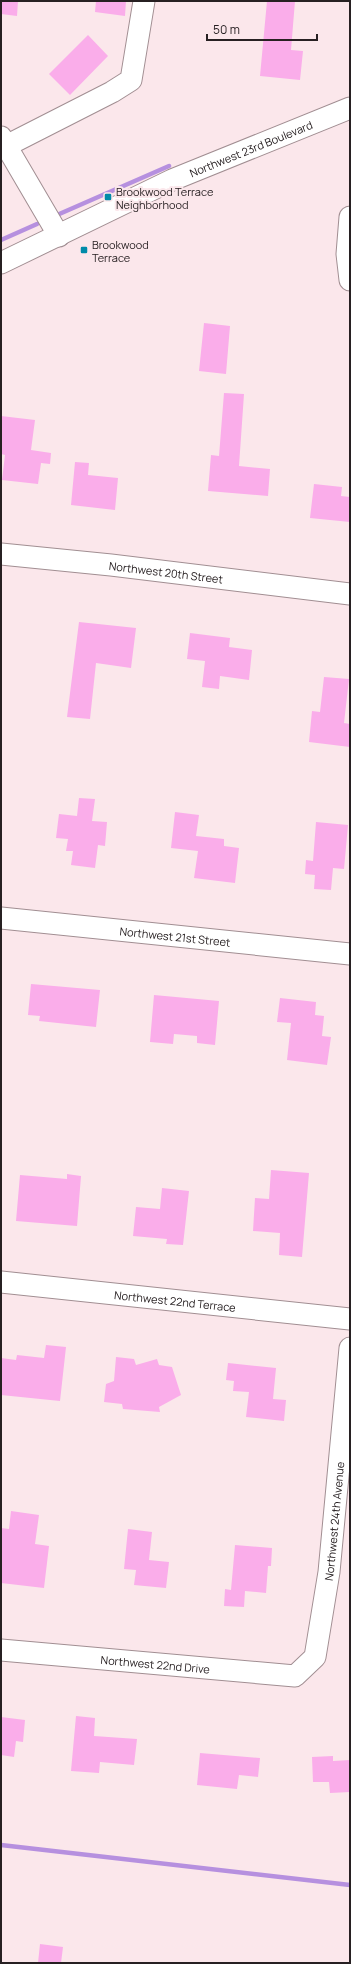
<svg xmlns="http://www.w3.org/2000/svg" width="351" height="1964" viewBox="0 0 351 1964" font-family="Manrope,sans-serif">
<style>
.lines{fill:none;stroke-linecap:round;stroke-linejoin:round}
.stream{stroke:#b690df;stroke-width:4.5}
.building{fill:#faadea}
.minor-casing{stroke:#a18e92;stroke-width:23}
.minor{stroke:#fff;stroke-width:21}
.poi-dot{fill:#008ba9;stroke:#fbe7eb;stroke-width:1.5}
.labels{text-anchor:middle;dominant-baseline:central;stroke-width:4;stroke-linejoin:round;paint-order:stroke}
.street-label{font-size:11px;fill:#272022;stroke:#fbe7eb}
.poi-label{font-size:11px;fill:#272022;stroke:#fbe7eb;text-anchor:start}
</style>
<rect width="100%" height="100%" fill="#fbe7eb"/>
<g class="lines">
<path class="stream" d="M57,215L169,166
M1,240L37,224
M1,1845L350,1885"/>
</g>
<path class="building" d="M1,1H18L17,16L1,14Z
M96,1H126L125,16L95,12Z
M267,1H295L291,50L303,51L300,80L260,76Z
M88,35L108,56L70,95L49,74Z
M204,323L230,326L226,374L199,371Z
M224,393L244,394L239,466L270,469L268,496L208,491L211,455L219,456Z
M1,416L35,420L31,450L51,453L50,464L41,463L38,484L2,480L5,455L1,454Z
M75,462L89,463L88,475L118,478L115,510L71,505Z
M314,484L342,487L341,496L350,497V522L310,518Z
M79,622L136,628L131,668L96,663L90,719L67,717Z
M190,633L230,638L229,647L252,650L249,680L220,676L219,689L202,687L205,661L187,659Z
M324,677L349,679L344,723L350,724V747L309,742L312,711L320,712Z
M79,798L95,799L92,821L107,822L105,846L98,845L95,868L71,865L73,851H66L68,839L56,838L59,814L77,816Z
M175,812L199,815L196,836L224,839V846L239,848L235,883L194,878L198,851L171,848Z
M316,822L348,825L344,869L333,868L331,890L314,889L315,875L305,874L306,860L313,861Z
M31,984L100,990L96,1027L39,1021L40,1016L28,1015Z
M154,995L219,1001L215,1045L197,1043V1036L174,1034L173,1044L150,1042Z
M280,998L316,1002L315,1015L324,1016L322,1036L331,1037L327,1065L287,1060L291,1023L277,1022Z
M271,1170L309,1173L302,1257L279,1255L280,1233L253,1231L255,1198L269,1199Z
M67,1174L81,1176L77,1226L16,1221L20,1175L67,1179Z
M162,1188L189,1191L183,1245L166,1244L167,1239L133,1236L136,1207L160,1209Z
M46,1345L66,1347L60,1401L1,1395V1358L16,1360L17,1355L44,1358Z
M116,1357L134,1359L136,1365L157,1359L159,1365L172,1367L181,1395L159,1407L160,1412L123,1409L122,1404L104,1402L106,1384L114,1381Z
M228,1363L276,1368L273,1399L286,1400L284,1421L246,1417L249,1392L233,1391L234,1381L226,1380Z
M11,1511L39,1515L35,1544L49,1546L44,1588L1,1583V1528L9,1529Z
M128,1529L152,1532L149,1560L169,1562L166,1588L134,1585L136,1570L124,1569Z
M235,1545L272,1548L271,1566H268L266,1593L245,1591L244,1607L224,1606L225,1589L231,1590Z
M76,1716L95,1718L94,1736L137,1739L134,1765L100,1762L99,1773L71,1771Z
M1,1717L25,1720L23,1742L16,1741L14,1757L1,1755Z
M200,1753L260,1758L258,1777L239,1775L237,1789L197,1785Z
M333,1756V1761L350,1760V1792L330,1793L329,1782H313L312,1757Z
M40,1944L63,1947L61,1963H38Z"/>
<g class="lines">
<g class="minor-casing">
<g id="minor">
<path d="M1,137L59,236"/>
<path d="M6,146L112,92L131,80L144,1"/>
<path d="M350,217L347,254L350,280"/>
<path id="s1" d="M1,263L172,180L350,108"/>
<path id="s2" d="M1,554L111,565L350,594"/>
<path id="s3" d="M1,918L350,954"/>
<path id="s4" d="M1,1282L350,1319"/>
<path id="s5" d="M1,1650L295,1676L315,1657L329,1572L350,1348"/>
</g>
</g>
<use href="#minor" class="minor"/>
</g>
<g class="poi-dot">
<rect x="104" y="193" width="8" height="8" rx="2"/>
<rect x="80" y="246" width="8" height="8" rx="2"/>
</g>
<g class="labels">
<g class="street-label">
<text stroke="none"><textPath href="#s1" startOffset="275">Northwest 23rd Boulevard</textPath></text>
<text stroke="none"><textPath href="#s2" startOffset="166">Northwest 20th Street</textPath></text>
<text stroke="none"><textPath href="#s3" startOffset="175">Northwest 21st Street</textPath></text>
<text stroke="none"><textPath href="#s4" startOffset="175">Northwest 22nd Terrace</textPath></text>
<text stroke="none"><textPath href="#s5" startOffset="460">Northwest 24th Avenue</textPath></text>
<text stroke="none"><textPath href="#s5" startOffset="155">Northwest 22nd Drive</textPath></text>
</g>
<g class="poi-label">
<text x="116" y="191">Brookwood Terrace<tspan x="116" dy="13">Neighborhood</tspan></text>
<text x="92" y="244">Brookwood<tspan x="92" dy="13">Terrace</tspan></text>
</g>
</g>
<rect width="351" height="1964" fill="none" stroke="#272022" stroke-width="4"/>
<path d="M207 34v6h110v-6" fill="none" stroke="#272022" stroke-width="2"/>
<text x="213" y="34" font-size="12" fill="#272022" stroke="#fbe7eb" stroke-width="3" paint-order="stroke">50 m</text>
</svg>
